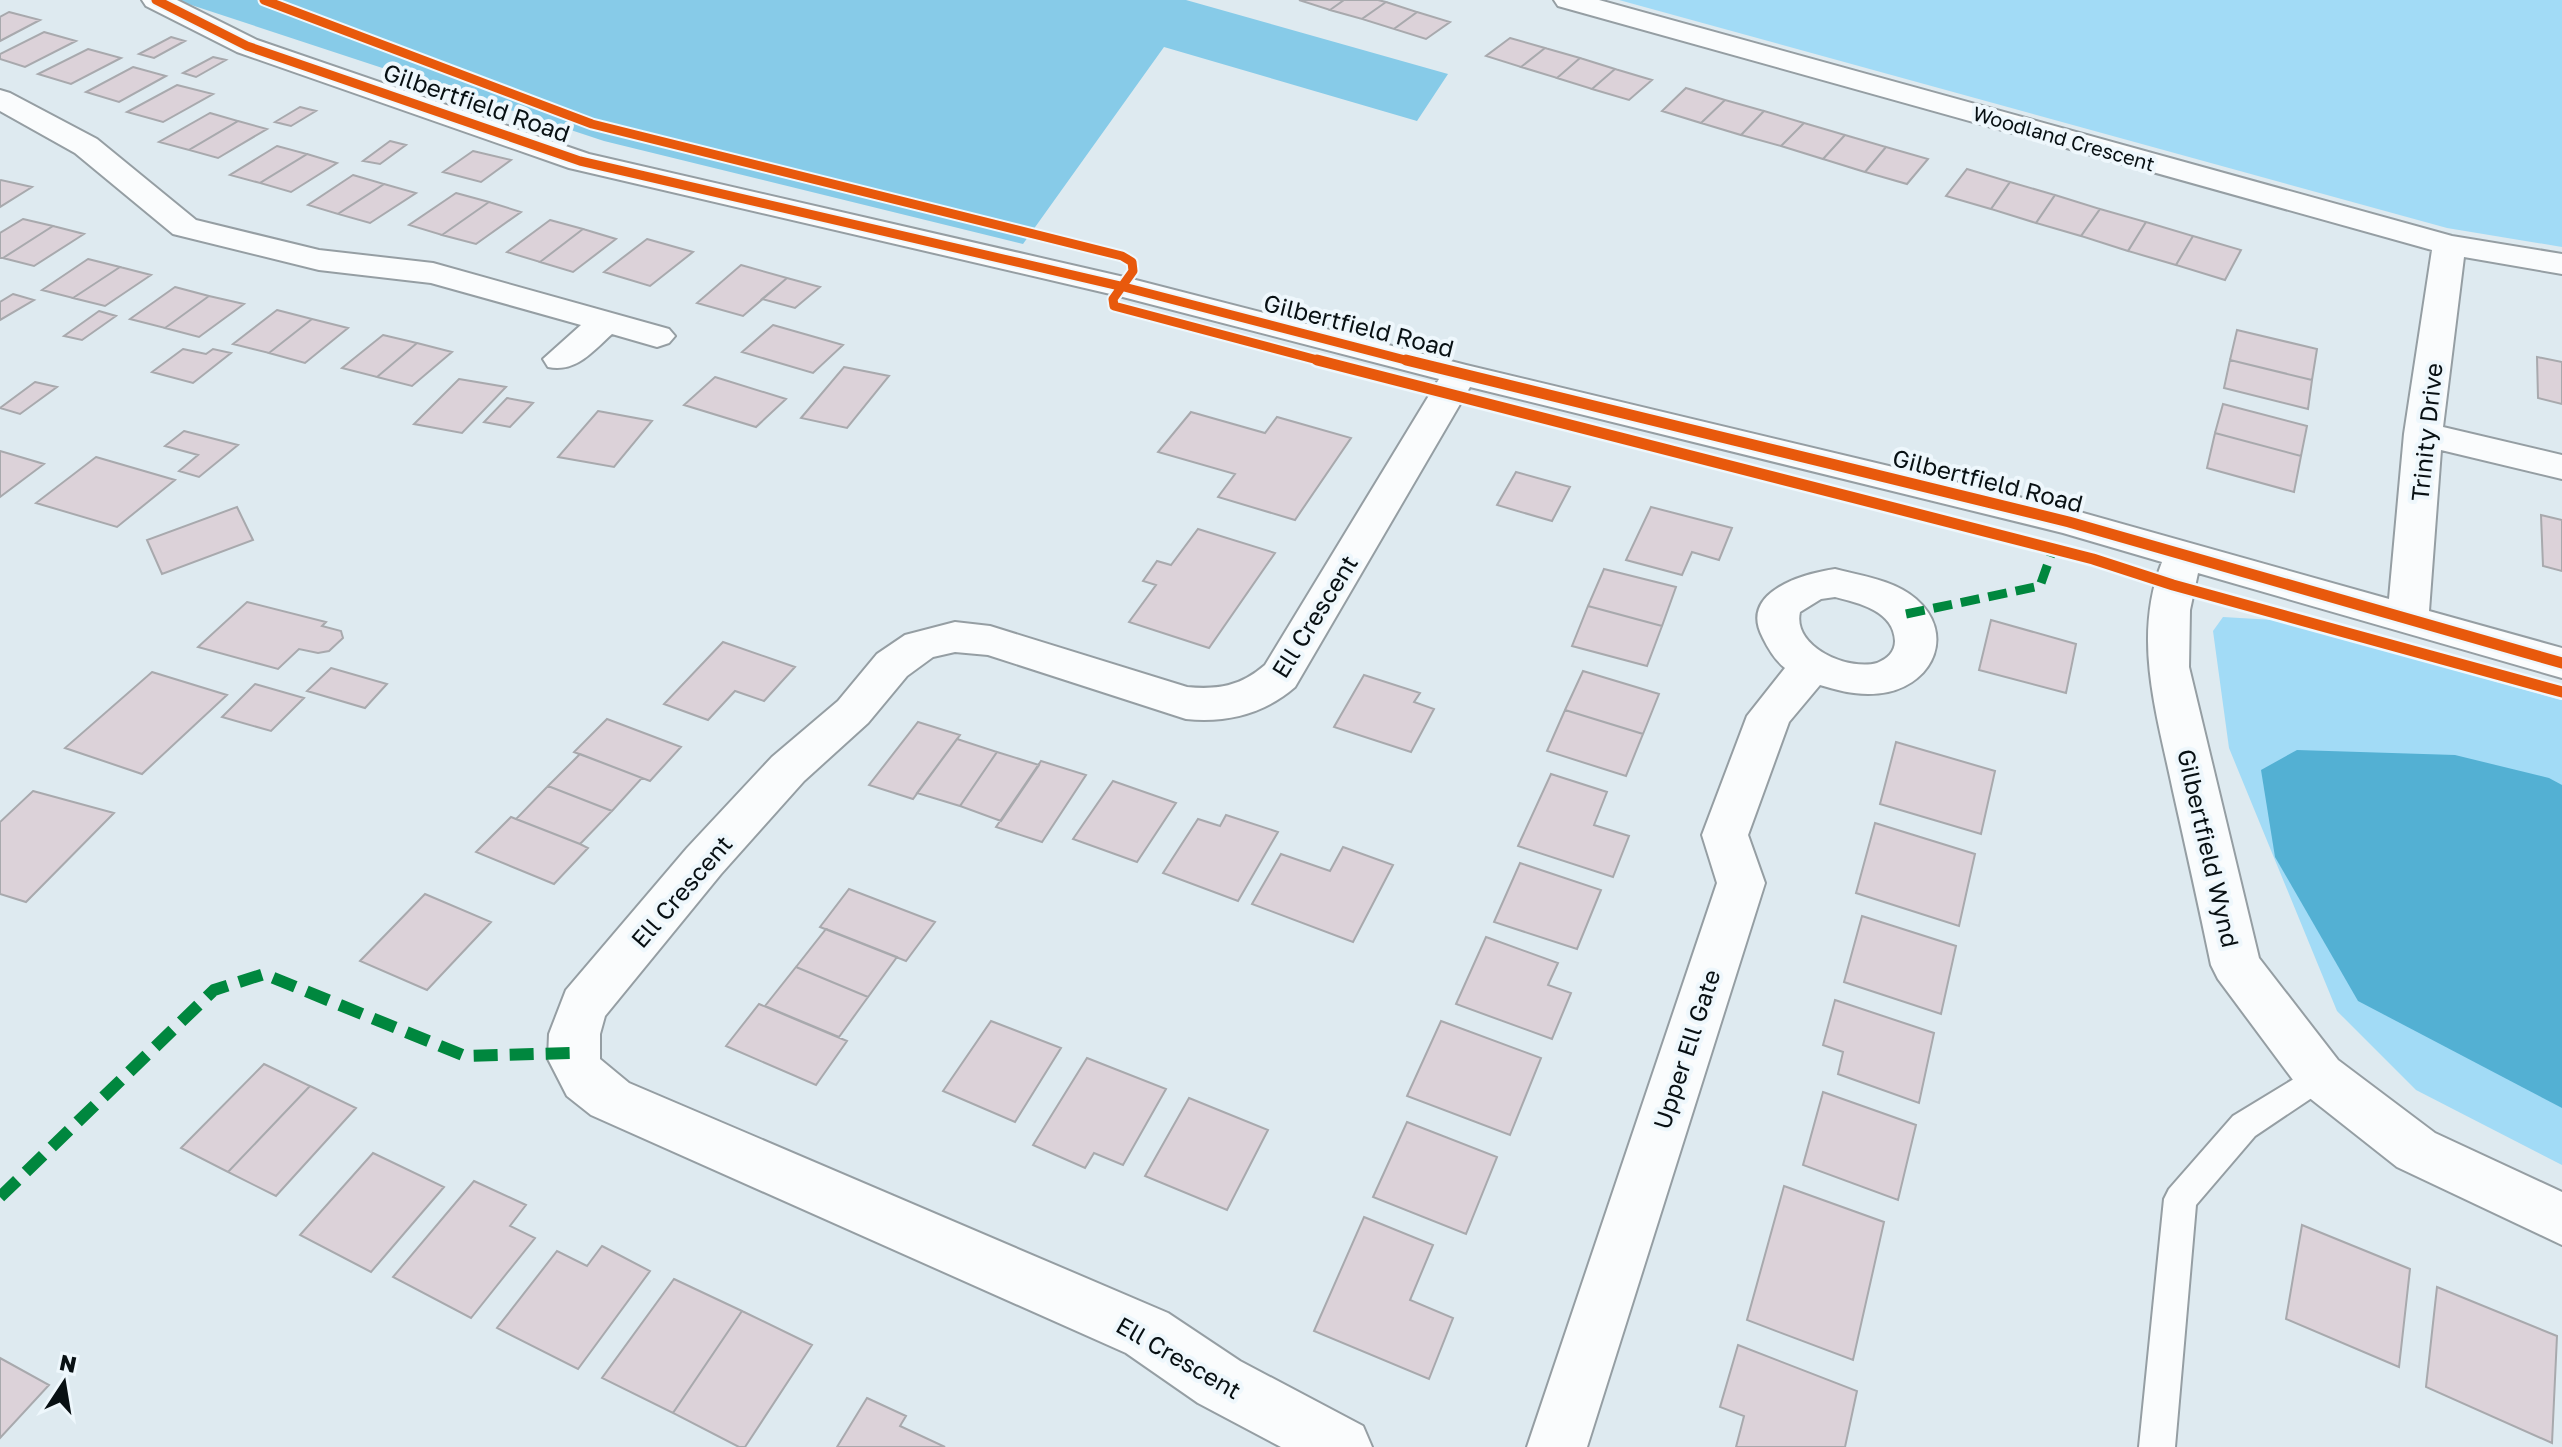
<svg xmlns="http://www.w3.org/2000/svg" width="2562" height="1447" viewBox="0 0 2562 1447" font-family="'Golos Text',sans-serif">
<style>
.green{fill:#a2dbf6}
.forest{fill:#87cbe8}
.water{fill:#53b0d3}
.building{fill:#dcd2d9;stroke:#a8a9ad;stroke-width:2}
.lines{fill:none;stroke-linecap:round;stroke-linejoin:round}
.lane-casing{stroke:#959ea3;stroke-width:4}
.street-casing{stroke:#959ea3;stroke-width:4}
.lane{fill:#fafcfd;fill-rule:evenodd}
.street{fill:#fafcfd;fill-rule:evenodd}
.quiet-far1{stroke:#00873e;stroke-width:9;stroke-dasharray:19 9;stroke-linecap:butt}
.quiet{stroke:#00873e;stroke-width:12;stroke-dasharray:24 12;stroke-linecap:butt}
.cycleway-far1-casing{stroke:#eef7fc;stroke-width:13}
.cycleway-casing{stroke:#eef7fc;stroke-width:16}
.cycleway-far1{stroke:#e8590c;stroke-width:9}
.cycleway{stroke:#e8590c;stroke-width:11}
.labels{text-anchor:middle;dominant-baseline:central;stroke-width:8;stroke-linejoin:round;paint-order:stroke}
.far-street-label{font-size:20px;fill:#081013;stroke:#eef7fc}
.street-label{font-size:24px;fill:#081013;stroke:#eef7fc}
</style>
<rect width="100%" height="100%" fill="#deeaf0"/>
<path class="green" d="M1619,0H2562V247L2447,228Z
M2223,617L2274,620L2562,700V1165L2416,1090L2337,1011L2229,748L2213,631Z"/>
<path class="forest" d="M176,0H1186L1448,74L1417,121L1164,47L1023,244L604,141Z"/>
<path class="water" d="M2297,750L2455,755L2549,778L2562,785V1108L2358,1001L2275,857L2261,770Z"/>
<path class="building" d="M1299,0H1344L1330,10Z
M1344,0H1378L1386,2L1362,19L1330,10Z
M1386,2L1417,12L1394,29L1362,19Z
M9,12L40,20L0,41V17Z
M1417,12L1450,22L1426,39L1394,29Z
M44,32L76,41L25,67L0,59V54Z
M171,37L185,41L154,58L139,54Z
M1510,38L1545,48L1521,67L1486,56Z
M1545,48L1580,58L1557,78L1521,67Z
M88,49L121,58L71,84L38,74Z
M213,57L226,60L196,77L183,73Z
M1580,58L1615,69L1592,89L1557,78Z
M133,67L166,76L119,102L86,92Z
M1615,69L1652,80L1629,100L1592,89Z
M177,85L213,94L163,122L127,112Z
M1686,88L1725,100L1701,123L1662,111Z
M1725,100L1764,111L1741,135L1701,123Z
M300,107L316,111L291,126L275,122Z
M1764,111L1804,123L1781,146L1741,135Z
M210,113L238,121L189,150L159,142Z
M238,121L267,129L218,158L189,150Z
M1804,123L1845,135L1823,159L1781,146Z
M1845,135L1886,147L1865,172L1823,159Z
M390,141L406,145L380,164L363,161Z
M277,146L307,154L260,183L230,175Z
M1886,147L1928,159L1907,184L1865,172Z
M473,151L511,160L481,182L443,172Z
M307,154L337,163L291,192L260,183Z
M1967,169L2010,182L1991,209L1946,196Z
M353,175L384,184L338,214L308,205Z
M0,181L1,180L32,187L0,207Z
M2010,182L2055,195L2036,223L1991,209Z
M384,184L416,193L370,223L338,214Z
M456,193L489,202L442,235L409,225Z
M2055,195L2100,209L2081,236L2036,223Z
M489,202L521,212L476,244L442,235Z
M2100,209L2146,222L2128,251L2081,236Z
M23,219L53,226L3,258H0V233Z
M550,220L583,229L540,262L507,252Z
M2146,222L2193,236L2176,265L2128,251Z
M53,226L84,234L34,266L3,258Z
M583,229L616,239L573,272L540,262Z
M2193,236L2241,250L2225,280L2176,265Z
M647,239L693,252L650,286L604,272Z
M88,259L120,267L73,298L42,290Z
M741,265L787,278L743,316L697,303Z
M120,267L151,275L105,306L73,298Z
M787,278L820,287L795,308L762,299Z
M175,287L209,296L165,328L130,319Z
M13,294L34,300L0,320V302Z
M209,296L244,304L199,337L165,328Z
M277,310L312,319L269,353L233,344Z
M99,311L116,316L82,340L64,336Z
M312,319L348,328L305,363L269,353Z
M773,325L843,345L813,373L742,352Z
M2237,330L2317,349L2312,380L2230,360Z
M383,335L417,343L377,377L342,368Z
M417,343L452,352L412,386L377,377Z
M183,349L206,354L213,349L231,353L193,383L152,372Z
M2537,357L2562,362V404L2538,398Z
M2230,360L2312,380L2308,409L2224,388Z
M844,367L889,376L847,428L801,418Z
M715,377L786,399L756,427L684,405Z
M459,379L506,387L462,433L414,424Z
M35,382L57,387L20,414L0,408Z
M507,398L533,403L510,427L484,422Z
M2223,404L2307,426L2301,456L2215,433Z
M598,411L652,421L614,467L558,457Z
M1191,412L1265,433L1277,417L1351,438L1295,520L1218,497L1235,474L1158,452Z
M184,431L238,445L199,477L179,471L198,455L165,446Z
M2215,433L2301,456L2294,492L2207,468Z
M0,451L44,464L0,497Z
M96,457L175,480L117,527L36,503Z
M1516,472L1570,487L1552,521L1497,505Z
M237,507L253,540L162,574L147,540Z
M1651,507L1732,528L1719,560L1692,552L1682,575L1626,560Z
M2541,515L2562,520V571L2543,566Z
M1198,529L1275,553L1209,648L1129,622L1156,585L1143,581L1157,561L1171,565Z
M1604,569L1676,587L1662,626L1588,606Z
M247,602L326,622L322,626L341,631L343,638L329,651L318,653L299,649L278,669L198,647Z
M1588,606L1662,626L1647,666L1572,646Z
M1991,620L2076,644L2066,693L1979,670Z
M723,642L795,667L764,701L735,691L708,720L664,704Z
M331,668L387,684L365,708L307,691Z
M1583,671L1659,694L1643,734L1565,710Z
M152,672L227,695L142,774L65,748Z
M1364,675L1420,693L1414,702L1434,709L1411,752L1334,727Z
M255,684L304,698L271,731L222,717Z
M1565,710L1643,734L1626,776L1547,751Z
M607,719L681,747L650,781L574,752Z
M918,722L960,735L913,799L869,785Z
M957,739L997,752L960,806L917,793Z
M1896,742L1995,771L1981,834L1880,804Z
M997,752L1039,765L1001,821L960,806Z
M580,754L642,778L612,811L548,786Z
M1041,761L1086,775L1042,842L996,827Z
M1551,774L1607,792L1594,825L1629,836L1613,877L1518,846Z
M1113,781L1176,803L1137,862L1073,839Z
M548,786L612,811L580,844L516,819Z
M33,791L114,813L26,902L0,894V822Z
M1226,815L1278,832L1238,901L1163,873L1198,819L1220,826Z
M511,817L580,844L588,848L554,884L476,852Z
M1875,823L1975,854L1959,926L1856,893Z
M1343,847L1393,865L1353,942L1252,904L1281,854L1330,871Z
M1520,863L1601,890L1577,949L1494,922Z
M849,889L935,922L906,961L820,927Z
M425,894L491,922L427,990L360,961Z
M1862,916L1956,946L1941,1014L1844,982Z
M826,929L897,957L868,997L796,967Z
M1486,937L1558,963L1548,985L1571,993L1552,1039L1456,1004Z
M796,967L868,997L839,1037L765,1006Z
M1835,1000L1934,1033L1919,1103L1838,1074L1843,1052L1823,1045Z
M759,1004L847,1041L816,1085L726,1046Z
M991,1021L1061,1048L1015,1122L943,1091Z
M1441,1021L1541,1058L1510,1135L1407,1096Z
M1087,1058L1166,1089L1123,1165L1094,1153L1085,1168L1033,1145Z
M264,1064L310,1086L228,1172L181,1148Z
M310,1086L356,1108L276,1196L228,1172Z
M1823,1092L1916,1125L1898,1200L1803,1165Z
M1189,1098L1268,1130L1227,1210L1145,1176Z
M1407,1122L1497,1157L1466,1234L1373,1197Z
M373,1153L444,1187L371,1272L300,1235Z
M474,1181L526,1205L510,1226L535,1238L471,1318L393,1277Z
M1784,1186L1884,1222L1853,1360L1747,1320Z
M1364,1217L1433,1245L1410,1300L1453,1318L1429,1379L1314,1331Z
M2302,1225L2410,1269L2399,1367L2286,1319Z
M602,1246L650,1271L578,1369L497,1328L557,1251L587,1266Z
M674,1279L742,1311L673,1413L602,1378Z
M2437,1287L2557,1336L2552,1443L2426,1387Z
M742,1311L812,1345L745,1447H739L673,1413Z
M1738,1345L1857,1391L1845,1447H1736L1744,1416L1720,1407Z
M0,1358L49,1385L0,1438Z
M867,1398L906,1416L900,1426L945,1447H837Z"/>
<g class="lines">
<g class="lane-casing">
<path id="lane" d="M2320,1063L2331,1067L2335,1076L2331,1085L2255,1136L2196,1205L2175,1447H2139L2164,1199L2169,1189L2233,1116Z"/>
</g>
<g class="street-casing">
<path id="street" d="M142,0H177L257,40L589,154L1124,277L1466,365L2069,509L2389,599L2404,434L2432,250L1558,6L1554,0H1599L2452,236L2562,254V274L2464,257L2443,427L2562,455V479L2441,450L2429,611L2562,648V678L2198,573L2190,610L2189,667L2259,958L2338,1060L2435,1133L2562,1192V1245L2397,1167L2302,1092L2218,979L2211,965C2199,907 2186,849 2173,791C2157,714 2132,638 2162,562L2063,533L1470,387L1295,687C1264,714 1227,723 1186,719L988,655L955,652L933,657L907,676L868,723L804,781L721,874L605,1016L600,1034V1059L629,1083L1168,1313L1240,1361L1363,1426L1372,1447H1281L1198,1403L1126,1353L591,1115L567,1096L548,1059L549,1034L566,990L687,848L772,757L838,701L877,654L905,635L955,622L990,626L1187,687C1218,690 1241,686 1265,665L1439,379L1119,296L569,168L237,52L146,6Z
M0,90L10,93L97,139L196,220L319,250L433,263L669,329L675,336L669,343L657,347L612,334C593,351 576,373 548,367L543,359L581,325L431,283L319,270L173,234L75,153L0,111Z
M1835,569C1862,576 1894,580 1916,599C1955,633 1934,682 1888,692C1864,697 1843,692 1820,685L1789,722L1748,835L1765,883L1587,1447H1527L1717,883L1702,835L1747,716L1785,668C1775,660 1769,650 1763,638C1738,592 1802,574 1835,569ZM1835,597C1859,603 1894,611 1895,641C1895,652 1887,659 1877,663C1848,671 1792,647 1800,612L1821,599Z"/>
</g>
<use href="#lane" class="lane"/>
<use href="#street" class="street"/>
<path class="quiet-far1" d="M1906,614L2040,586L2053,549"/>
<path class="quiet" d="M0,1197L214,990L264,974L465,1056L572,1053"/>
<g class="cycleway-far1-casing">
<path id="cycleway-far1" d="M156,0L247,46L580,161L1124,287L1413,362
M264,0L592,124L1122,256L1132,262L1133,271L1113,299L1114,306L1325,362"/>
</g>
<g class="cycleway-casing">
<path id="cycleway" d="M1317,360L2093,559L2173,585L2562,692
M1406,360L2069,522L2562,663"/>
</g>
<use href="#cycleway-far1" class="cycleway-far1"/>
<use href="#cycleway" class="cycleway"/>
</g>
<g class="labels">
<g class="far-street-label">
<text transform="translate(2064 138) rotate(16)">Woodland Crescent</text>
</g>
<g class="street-label">
<text transform="translate(477 102) rotate(19)">Gilbertfield Road</text>
<text transform="translate(1359 325) rotate(14)">Gilbertfield Road</text>
<text transform="translate(2426 432) rotate(-84)">Trinity Drive</text>
<text transform="translate(1988 480) rotate(14)">Gilbertfield Road</text>
<text transform="translate(1314 616) rotate(-58)">Ell Crescent</text>
<text transform="translate(2209 848) rotate(77)">Gilbertfield Wynd</text>
<text transform="translate(681 891) rotate(-49)">Ell Crescent</text>
<text transform="translate(1686 1049) rotate(-72)">Upper Ell Gate</text>
<text transform="translate(1179 1357) rotate(30)">Ell Crescent</text>
</g>
</g>
<g transform="translate(64 1383) rotate(12)" stroke="#eef7fc" stroke-width="6" paint-order="stroke">
<path d="M0-6L14 30L0 20L-14 30Z" fill="#081013"/>
<text y="-12" font-size="22" font-weight="bold" text-anchor="middle" fill="#081013">N</text>
</g>
</svg>
